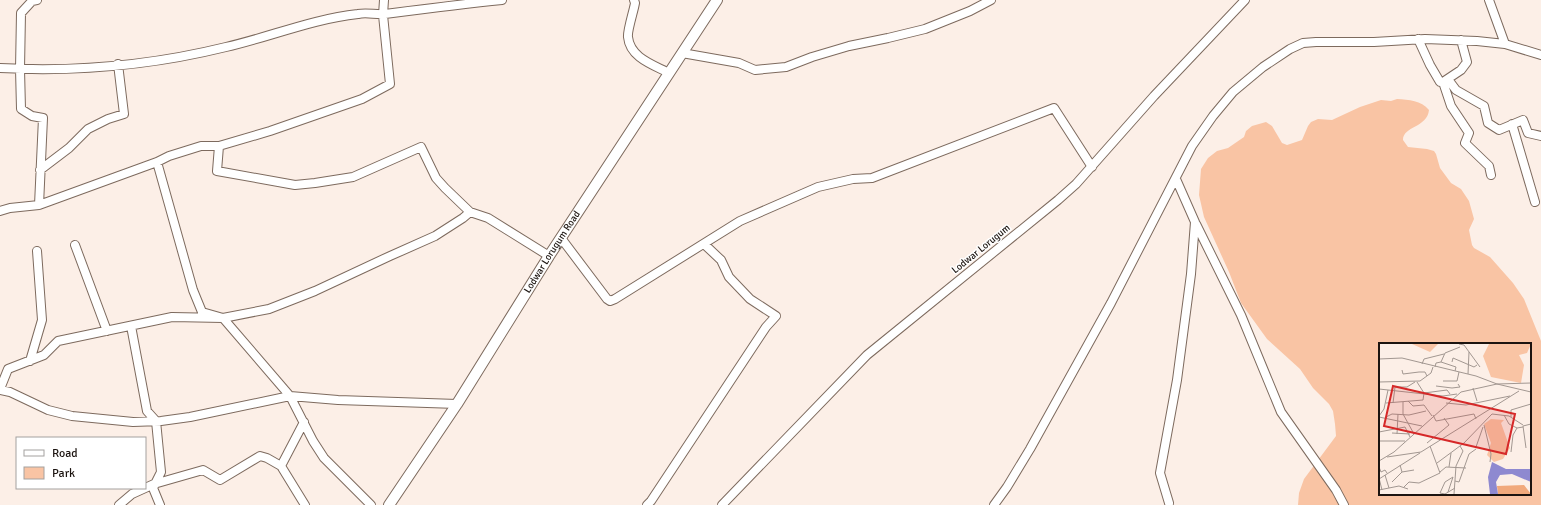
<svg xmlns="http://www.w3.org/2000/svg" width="1541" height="505" viewBox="0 0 1541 505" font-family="Signika,sans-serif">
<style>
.green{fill:#f9c4a4;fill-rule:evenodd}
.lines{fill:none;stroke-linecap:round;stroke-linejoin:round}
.minor-casing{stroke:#7d6a5e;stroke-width:10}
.major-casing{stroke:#7d6a5e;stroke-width:12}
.minor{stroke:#fff;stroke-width:8}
.major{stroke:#fff;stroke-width:10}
.labels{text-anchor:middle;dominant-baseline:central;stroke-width:3;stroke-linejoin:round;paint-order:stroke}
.street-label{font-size:10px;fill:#1c1410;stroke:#fff}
.inset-road{fill:none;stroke:#a29791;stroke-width:1}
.view{fill:#d62828;fill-opacity:0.15;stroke:#d62828;stroke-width:2}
.inset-edge{fill:none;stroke:#1c1410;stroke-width:2}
</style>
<rect width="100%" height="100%" fill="#fcefe7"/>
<path class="green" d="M1397,99C1409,100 1421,100 1429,110C1427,128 1403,126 1403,140L1408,147L1427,149L1434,151L1436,154L1440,168L1451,183L1461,189L1469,201L1474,219L1469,230L1472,245L1474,248L1490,257L1513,283L1524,299L1541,341V505H1298L1299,493L1304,479L1336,436L1335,424L1333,411L1329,404L1313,388L1300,369L1267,339L1241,303L1229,272L1204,217L1199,195L1201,169L1208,158L1217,151L1228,148L1244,137L1246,131L1252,126L1266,122L1272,126L1282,143L1287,145L1302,140L1308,126L1311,122L1318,119L1332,120L1360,107L1381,100L1391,101ZM1380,344H1530V494H1380Z"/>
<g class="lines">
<g class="minor-casing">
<path id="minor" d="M37,0L32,1L21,13L20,69L21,109L32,116L43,118L39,205
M634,0L635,3C634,10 627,31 628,37C630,58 654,65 669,73
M1489,0L1505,44
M1418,39L1430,65L1440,82H1450L1456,90L1484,106L1488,123L1499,130L1523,120L1528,133L1541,136
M1461,40L1467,62L1461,70L1443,82L1451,106L1469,133L1465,143L1489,166L1491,175
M682,53L739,63L755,70L786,67L812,57L849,46L888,38L925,29L970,11L991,0
M0,68C75,72 153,65 226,47C270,37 312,19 358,14C367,12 376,15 385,14C424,9 463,4 502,0
M1512,124L1535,202
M219,146L217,171L295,185L315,183L353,177L421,147L436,178L445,188L470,212L488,218L549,256
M157,162L193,290L202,312L223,318L290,396L313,441L324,458L371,505
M40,170L69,148L88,129L108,119L124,114L118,64
M0,211L10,208L39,205L157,162L169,156L201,146H219L270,131L362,99L390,84L383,15L384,0
M1196,224L1241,315L1281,412L1336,490L1344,505
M561,238L607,299L610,301L615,299L740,221L818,187L853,179L872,178L1054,108L1092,167
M75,245L107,331
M131,326L147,411L156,421L161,472L153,488L160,505
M30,361L42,320L37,251
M0,389L8,369L44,355L58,341L172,317L223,318L269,309L315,291L390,256L435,236L463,218L470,212
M0,390L10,392L48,410L72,416L133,422L161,421L190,417L290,396L338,400L457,404
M281,466L304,422
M1169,503L1160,473L1177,380L1191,274L1195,222L1176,179
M119,505L132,494L154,484L203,470L220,480L260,456L267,458L281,466L305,505
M647,505L651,501L766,327L776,316L750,299L729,277L721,260L704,244
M722,505L867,355L1058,200L1076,184L1154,96L1245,0
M994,505L1007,487L1030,449L1111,303L1192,146L1213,116L1233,92L1263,67L1290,49L1303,43L1316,42H1374L1425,39L1477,41L1505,44L1541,55"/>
</g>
<g class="major-casing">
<g id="major">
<path id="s1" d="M389,505L457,404L549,256L717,0"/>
</g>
</g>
<use href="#minor" class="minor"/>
<use href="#major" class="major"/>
</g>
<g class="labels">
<g class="street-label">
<text transform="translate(981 249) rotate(-39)">Lodwar Lorugum</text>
<text stroke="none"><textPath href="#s1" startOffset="301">Lodwar Lorugum Road</textPath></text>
</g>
</g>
<g transform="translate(1379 343)">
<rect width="152" height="152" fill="#fcefe7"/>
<path d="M33,1H59L51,9ZM110,1H152L148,10L140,12L145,22L142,40L112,34L104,13ZM112,76L125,77L122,80L131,105L124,116L115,119L108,112L112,100L105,81Z" fill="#f9c4a4"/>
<path d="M145,142L152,151H119L118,143Z" fill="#f1a97c"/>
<path d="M113,119L127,126H152V139L133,131L121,132L117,139L119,151H111L109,134Z" fill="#8e89d0"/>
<path class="inset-road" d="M80,1L85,2L101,24M0,16L23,15L97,33L118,41L152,40M62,19L66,10L81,4M73,19L74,15L95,24L98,22M43,21L45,16L65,11M56,24L57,20L62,19L77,24L76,28M23,27L24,31L40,29H46L48,33M89,31L90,9M64,38H78L80,29M0,39L41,38L52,30L54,24M57,43L73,45L81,44L79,41M94,45L98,58M0,46L64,53L78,51M45,50L68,47L71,51M29,58L34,63L45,62L53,73M24,59V71L35,91M7,60L44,57L45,50L38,39M14,60L16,44H28L36,39M67,60L87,62L131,53M54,72L57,78L95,71L97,76M125,72L130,81L138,85M0,73L5,66L9,47M0,74L43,83M7,74L13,71L30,72L47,68M132,74V67L152,61M105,82L112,111L111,119M0,89L26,84L31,94M13,90L31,91M18,91L19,71M0,98H26M48,100L70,82L65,75M97,104L104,84M147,105L144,83L152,81M132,109L134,92L138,85L144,84M8,114L42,109L140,48M0,118L15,109L82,49L118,41L152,49M58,120L85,100L113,71L130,73L144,82M0,124L2,129L6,127L8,130M70,124L72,110M23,129L35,127M61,129L67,124L87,125M6,132L10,145M0,135L3,147M0,136L41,110M76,138L80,139L90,111L97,106M13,139L23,129L21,122M25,144L30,139L40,140L61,130L51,103M0,147L20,143L29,146M69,149L74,134L66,139L61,150L66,151L76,145M75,151L77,123L84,108L81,103"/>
<path class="view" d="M14,43L136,71L127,111L5,83Z"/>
<rect width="152" height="152" class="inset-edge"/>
</g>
<rect x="16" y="437" width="130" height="52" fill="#ffffff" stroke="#a4a19f"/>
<rect x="24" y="450" width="20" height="6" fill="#ffffff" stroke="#a4a19f"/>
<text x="52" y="457" font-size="12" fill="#1c1410">Road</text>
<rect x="24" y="467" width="20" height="12" fill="#f9c4a4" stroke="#a4a19f"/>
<text x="52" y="477" font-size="12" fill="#1c1410">Park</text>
</svg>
